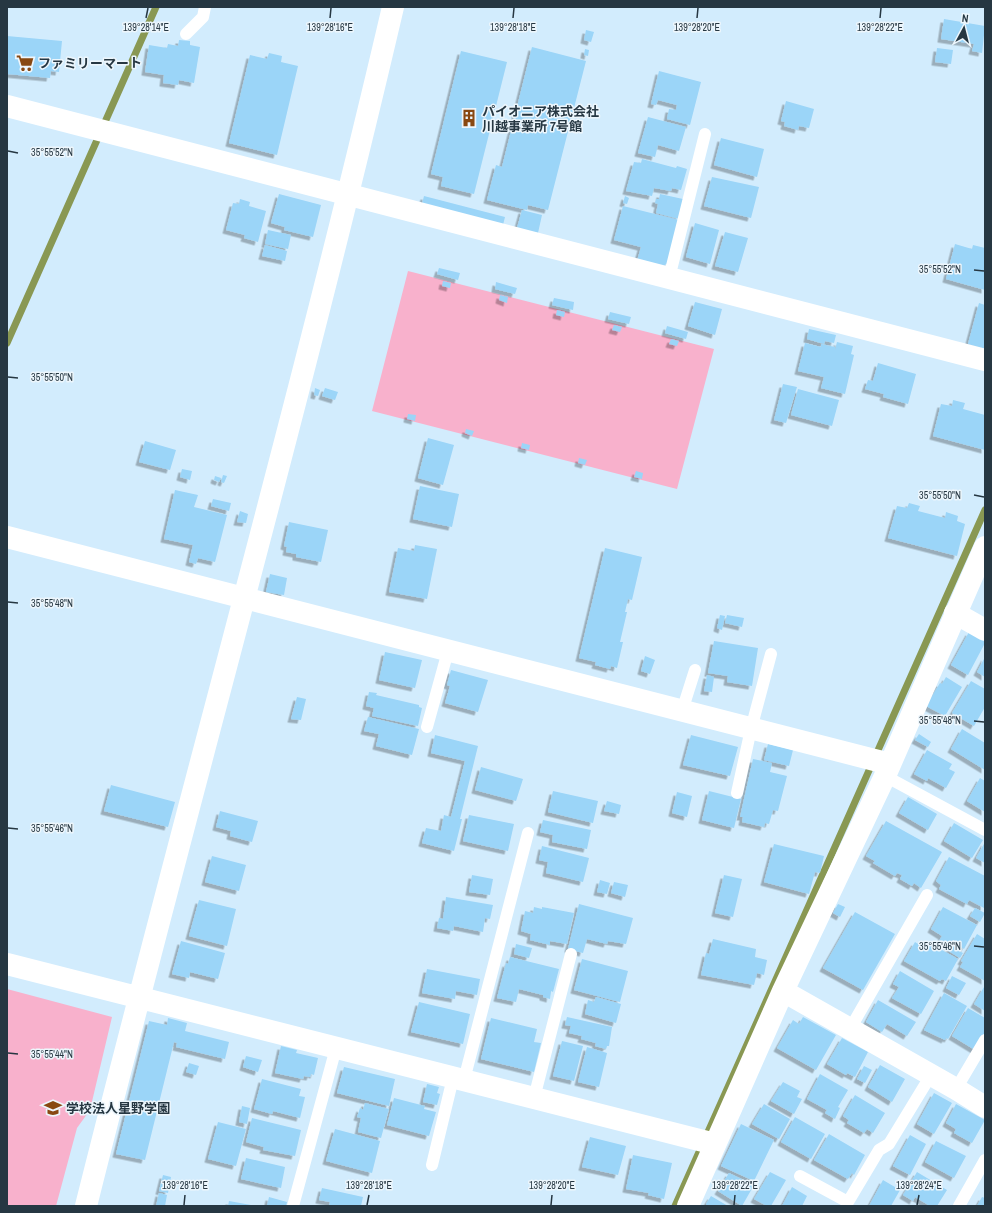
<svg xmlns="http://www.w3.org/2000/svg" width="992" height="1213" viewBox="0 0 992 1213" font-family="'Archivo Narrow','Noto Sans JP',sans-serif">
<style>
.green{fill:#f8b1cc}
.lines{fill:none;stroke-linecap:round;stroke-linejoin:round}
.stream{stroke:#899853;stroke-width:7}
.building{fill:#9bd5f8;filter:url(#shadow)}
.lane{stroke:#fff;stroke-width:12}
.street{stroke:#fff;stroke-width:22}
.ticks{fill:none;stroke:#263742;stroke-width:1.5}
.labels{text-anchor:middle;dominant-baseline:central;stroke-width:3;stroke-linejoin:round;paint-order:stroke}
.poi-label{font-size:13px;font-weight:bold;fill:#263742;stroke:#edf6fc;text-anchor:start}
.ticks-label{font-size:10px;text-anchor:middle;fill:#263742;stroke:#edf6fc;stroke-width:3;stroke-linejoin:round;paint-order:stroke}
</style>
<defs>
<filter id="shadow"><feDropShadow dx="-3.5" dy="3.5" stdDeviation="0" flood-color="#0004"/></filter>
</defs>
<rect width="100%" height="100%" fill="#d2ecfd"/>
<path class="green" d="M408,271L714,349L677,489L372,411Z
M7,989L112,1017L90,1110L77,1128L56,1206H7Z"/>
<g class="lines">
<path class="stream" d="M7,343L156,7
M675,1206L985,510"/>
</g>
<path class="building" d="M944,19L985,26L982,53L972,51L974,44L941,39Z
M586,30L594,32L591,42L584,40Z
M7,36L62,41L59,72L51,71L50,78L7,74Z
M179,40L190,41V45L200,47L194,83L179,80L178,85L163,83L164,75L145,72L149,45L167,48L168,44L178,46Z
M532,47L586,61L548,210L528,205L527,210L487,200L496,165L502,167Z
M937,48L953,50L951,64L935,62Z
M585,49L589,50L588,56L584,55Z
M461,51L507,62L474,194L441,186L443,177L431,174Z
M269,53L282,56L281,62L298,66L277,155L229,143L250,55L267,59Z
M659,71L701,82L690,125L667,119L669,109L676,110L677,105L658,100L656,105L651,104Z
M786,101L814,109L809,128L799,126L798,130L784,126L785,122L781,121Z
M648,117L686,127L679,151L658,145L655,157L638,153Z
M721,138L764,149L757,177L714,165Z
M642,159L676,168L677,166L687,169L681,190L672,188L671,191L654,188L652,196L626,191L634,162L641,163Z
M712,177L759,187L751,218L704,206Z
M279,194L321,205L313,237L284,230L285,227L271,223Z
M660,194L683,199L679,219L656,213L658,204L655,203L656,199H659Z
M424,196L505,217L503,225L422,204Z
M625,196L629,198L627,204L623,203Z
M240,199L250,202L249,206L266,211L258,242L244,238L245,235L226,230L233,203L239,204Z
M623,206L679,220L668,263L661,267L637,261L641,247L614,240Z
M522,210L542,215L538,233L517,228Z
M695,223L719,230L710,264L686,257Z
M268,230L291,235L288,249L265,244Z
M725,232L748,238L738,272L715,266Z
M955,244L972,249L973,245L985,248V290L946,279Z
M265,245L287,251L285,261L262,256Z
M439,268L460,273L458,280L437,274Z
M443,281L451,283L450,288L442,286Z
M496,282L517,288L515,294L495,289Z
M500,295L508,297L507,303L499,300Z
M554,298L574,302L573,310L552,305Z
M695,302L722,309L715,335L688,326Z
M979,303L985,305V349L968,344Z
M557,310L565,312L564,317L556,315Z
M610,312L631,317L629,324L608,319Z
M614,325L622,327L620,332L612,330Z
M667,326L688,332L686,339L665,333Z
M809,329L836,335L834,343L825,341L824,344L807,339Z
M671,339L679,341L677,346L669,344Z
M837,342L853,346L851,354L854,355L845,394L821,388L824,377L798,371L805,343L821,347V344L835,347V350Z
M878,363L916,374L908,404L883,397L884,394L865,389L868,380L873,381Z
M783,384L797,387L786,423L774,420Z
M315,388L320,390L318,396L314,395Z
M325,388L338,392L335,400L322,396Z
M798,389L839,400L832,426L791,415Z
M953,400L965,403L963,409L985,415V450L933,436L941,404L952,406Z
M408,414L416,415L415,421L407,419Z
M466,429L474,431L472,436L465,433Z
M428,438L454,445L443,485L418,478Z
M145,441L176,450L170,470L139,462Z
M522,443L530,445L529,450L521,448Z
M579,458L587,460L585,465L578,463Z
M182,469L192,471L190,480L180,477Z
M636,471L643,473L642,479L634,477Z
M223,475L227,476L224,483L221,482Z
M215,476L221,478L219,482L214,480Z
M420,486L459,494L452,527L413,519Z
M175,490L198,495L194,507L227,515L215,562L198,558L196,564L189,562L193,545L164,539Z
M213,499L231,503L229,511L211,506Z
M909,503L920,506L918,511L945,518L946,512L958,516L957,521L965,524L957,556L888,538L897,506L907,508Z
M240,511L248,514L246,523L237,522Z
M289,522L328,530L321,562L296,557V554L286,552L287,547L284,546Z
M415,545L437,549L427,599L389,592L398,548L414,551Z
M605,548L642,557L632,600L628,599L625,612H627L620,642H623L617,668L611,666L610,669L595,665L596,662L579,658Z
M270,574L287,578L284,595L266,592Z
M720,615L725,616L722,630L717,628Z
M727,615L744,618L742,627L725,623Z
M969,632L985,641V643L968,675L951,665Z
M714,641L758,648L752,686L727,682L728,676L708,673Z
M385,652L422,660L415,688L379,680Z
M645,656L655,660L650,674L641,671Z
M985,657V677L977,672Z
M451,670L488,680L478,712L445,703L450,686L447,685Z
M707,675L714,677L712,692L704,691Z
M946,677L962,687L945,716L926,706L940,683L942,684Z
M971,681L985,689V707L974,726L952,713Z
M369,692L377,693L376,695L419,705V707L422,708L418,726L372,716L374,708L366,706Z
M297,697L306,699L301,720L291,719Z
M368,717L419,729L412,755L376,746L379,734L364,731Z
M962,729L985,743V770L951,749Z
M919,734L931,742L928,747L915,740Z
M435,735L478,746L460,819H462L454,851L422,843L426,828L441,831L444,815L451,817L465,761L431,753Z
M691,735L738,747L730,776L683,765Z
M768,744L793,750L789,766L764,760Z
M927,750L952,764L949,769L955,772L946,788L928,778L927,781L914,774Z
M753,759L772,763L770,772L787,776L778,811L773,810L769,824L765,823L764,827L742,822L743,817H740Z
M481,767L523,779L516,801L475,790Z
M980,778L985,781V812L967,801Z
M111,785L175,802L168,827L104,811Z
M553,791L598,801L593,823L548,812Z
M709,791L741,799L734,828L702,820Z
M677,792L692,796L687,817L672,813Z
M908,797L937,814L928,830L899,813Z
M607,801L621,805L619,814L604,811Z
M220,811L258,821L252,842L230,836L231,831L216,827Z
M469,815L514,824L508,851L463,841Z
M543,820L591,830L587,849L552,842L553,835L540,832Z
M886,821L942,852L921,888L914,883L912,886L900,879L902,875L897,873L895,876L873,863L875,861L866,856Z
M954,823L983,840L972,858L944,841Z
M985,842V863L976,858Z
M774,844L824,856L820,873L815,872L809,894L764,882Z
M542,846L589,858L583,882L546,873L548,862L539,860Z
M212,856L246,865L239,891L205,882Z
M949,857L985,876L984,908L969,900L967,904L939,889L941,885L936,881Z
M472,875L493,879L490,895L469,892Z
M724,875L742,879L733,917L715,913Z
M600,880L610,883L607,894L597,892Z
M614,882L628,885L625,897L611,893Z
M446,897L493,905L490,919L485,918L483,932L454,926L453,931L437,928L439,918L443,919Z
M199,900L236,909L227,946L189,936Z
M579,904L633,918L626,944L608,941L607,944L587,939L583,953L568,949Z
M838,904L845,907L840,917L833,913Z
M534,907L542,909V907L574,913L567,944L550,941V945L530,940L531,934L521,931L525,911L533,913Z
M943,907L977,925L964,949L961,947L959,951L963,953L960,958L947,950L949,947L939,941L942,936L931,929Z
M975,908L985,913L980,922L970,916Z
M855,912L895,934L863,990L823,968Z
M977,934L985,939V981L960,967L963,962L961,961Z
M713,939L756,949L755,957L767,960L764,975L757,973L754,985L701,975L706,953L709,954Z
M181,941L225,953L218,979L190,972L189,978L172,974Z
M926,941L958,959L946,981L942,979L940,981L904,961L915,942L923,947Z
M516,944L532,948L529,958L514,954Z
M510,957L559,969L553,992L551,991L550,999L543,997V995L519,989L516,1002L497,998L506,963L508,964Z
M582,959L628,971L620,1002L574,990Z
M427,969L480,979L477,995L456,991L455,999L422,993Z
M900,971L934,991L921,1014L892,998L899,987L893,984Z
M952,976L966,983L959,995L946,988Z
M984,987L985,988V1011L974,1004Z
M944,993L967,1006L948,1039L946,1038L945,1040L924,1030Z
M596,997L621,1004L616,1023L585,1014L588,1000L594,1002Z
M878,1000L916,1022L907,1036L887,1024L882,1032L866,1022Z
M419,1002L470,1014L463,1044L411,1032Z
M968,1008L985,1018V1032L975,1050L952,1036Z
M567,1017L612,1027L609,1046H607L606,1049L595,1046L596,1043L581,1039L582,1036L569,1033L571,1026L565,1025Z
M803,1017L836,1035L816,1070L777,1048L793,1020L799,1024Z
M168,1018L187,1023L185,1031L229,1042L225,1059L176,1047L177,1043L174,1042L145,1160L116,1154L149,1021L167,1025Z
M491,1018L537,1029L534,1042L541,1043L534,1072L481,1059Z
M842,1038L868,1052L855,1077L847,1073L846,1075L827,1064Z
M562,1041L583,1046L574,1081L553,1076Z
M281,1046L297,1050L296,1053L318,1058L314,1075L311,1074L310,1077L304,1076L303,1079L275,1073Z
M587,1047L607,1053L599,1087L578,1082Z
M246,1056L262,1060L258,1072L243,1067Z
M189,1063L199,1066L196,1075L186,1072Z
M880,1065L905,1079L892,1102L868,1087Z
M864,1066L872,1070L865,1083L857,1079Z
M344,1067L395,1079L389,1106L337,1093Z
M820,1074L848,1090L838,1107L840,1108L835,1119L825,1113L827,1110L807,1099Z
M262,1079L301,1089L299,1096L305,1097L300,1118L273,1111L272,1114L254,1109Z
M783,1082L800,1091L797,1097L802,1099L794,1114L771,1101Z
M427,1084L439,1087L437,1093L440,1094L437,1105L423,1102Z
M934,1093L952,1103L934,1134L917,1124Z
M855,1095L885,1113L873,1133L867,1129L864,1133L847,1123L849,1120L843,1116Z
M394,1098L425,1106L424,1109L436,1112L429,1136L387,1125Z
M365,1103L389,1109L381,1138L358,1132L361,1118L357,1117L360,1108L363,1110Z
M764,1104L790,1119L779,1139L752,1124Z
M956,1104L985,1120L972,1143L954,1133L956,1129L946,1123Z
M242,1106L250,1108L247,1124L239,1122Z
M795,1117L825,1134L811,1159L781,1142Z
M252,1118L301,1130L295,1156L263,1150L264,1147L246,1142Z
M218,1122L246,1129L236,1166L208,1159Z
M741,1124L774,1140L754,1181L721,1166Z
M335,1129L380,1141L372,1173L326,1161Z
M829,1134L865,1155L854,1175L852,1173L848,1179L814,1160Z
M910,1135L926,1144L910,1175L893,1166Z
M590,1137L626,1146L618,1175L582,1167Z
M936,1141L966,1156L954,1178L925,1162Z
M633,1155L672,1163L664,1199L648,1195L649,1193L626,1189Z
M246,1158L285,1167L281,1188L241,1179Z
M770,1172L786,1180L771,1206H767L754,1199Z
M917,1172L947,1190L937,1206H930L915,1197L913,1201L903,1195Z
M729,1173L754,1185L742,1206L718,1191Z
M163,1175L171,1177L168,1193L159,1191Z
M883,1180L900,1190L891,1206H869Z
M792,1187L807,1196L802,1206H782Z
M322,1188L363,1197L361,1206H329L330,1202L319,1200Z
M159,1193L167,1195L165,1206H156Z
M711,1196L728,1206H707L706,1204Z
M269,1197L287,1202L286,1206H267Z
M982,1197L985,1198V1206H977Z
M229,1201L251,1205V1206H228Z"/>
<g class="lines">
<path class="lane" d="M186,34L203,17L205,7
M669,278L705,134
M682,711L695,670
M427,727L448,651
M885,776L985,830
M737,793L751,729L771,654
M850,1029L927,895
M464,1080L528,833
M956,1089L985,1040
M534,1098L571,954
M432,1165L453,1078
M800,1176L848,1202L879,1150L889,1144L931,1075
M293,1206L336,1048
M959,1206L985,1160"/>
<path class="street" d="M7,106L985,360
M7,537L890,764
M955,613L985,630
M7,964L715,1144
M783,991L956,1089L985,1107
M86,1206C186,806 299,409 393,7
M688,1206L783,991L885,776L985,547"/>
</g>
<path class="ticks" d="M146,18L148,8M330,18L331,8M513,18L514,8M697,18L698,8M880,18L881,8M8,151L18,153M974,270L984,271M8,377L18,378M974,495L984,497M8,602L18,603M974,721L984,722M8,828L18,829M974,946L984,947M8,1053L18,1054M184,1205L185,1195M367,1205L369,1195M551,1205L552,1195M734,1205L735,1195M917,1205L919,1195"/>
<defs>
<g id="supermarket-bare" transform="scale(1.38)"><path d="M-6-5.5h2.5l.6 2H6L4.5 2H-2.5L-4.4-4H-6ZM-1.5 3.2a1.3 1.3 0 1 0 .1 0ZM3 3.2a1.3 1.3 0 1 0 .1 0Z" fill="#884811" stroke="#edf6fc" stroke-width="2.5" paint-order="stroke"/></g>
<g id="building-bare" transform="scale(1.38)"><path d="M-4-6H4V6H1V3H-1V6H-4ZM-2.5-4.3h1.7v1.8h-1.7ZM.8-4.3h1.7v1.8H.8ZM-2.5-1h1.7V.8h-1.7ZM.8-1h1.7V.8H.8Z" fill="#884811" stroke="#edf6fc" stroke-width="2.5" paint-order="stroke"/></g>
<g id="school-bare" transform="scale(1.38)"><path d="M0-5L7-2L0 1L-7-2ZM-4 1L0 2.5L4 1V4Q0 6-4 4Z" fill="#884811" stroke="#edf6fc" stroke-width="2.5" paint-order="stroke"/></g>
</defs>
<g fill-rule="evenodd">
<use href="#supermarket-bare" x="25" y="63"/>
<use href="#building-bare" x="469" y="118"/>
<use href="#school-bare" x="53" y="1108"/>
</g>
<g class="labels">
<g class="poi-label">
<text x="38" y="63">ファミリーマート</text>
<text x="482" y="111">パイオニア株式会社<tspan x="482" dy="15">川越事業所 7号館</tspan></text>
<text x="66" y="1108">学校法人星野学園</text>
</g>
</g>
<g class="ticks-label">
<text x="146" y="31">139°28'14"E</text>
<text x="330" y="31">139°28'16"E</text>
<text x="513" y="31">139°28'18"E</text>
<text x="697" y="31">139°28'20"E</text>
<text x="880" y="31">139°28'22"E</text>
<text x="52" y="156">35°55'52"N</text>
<text x="940" y="273">35°55'52"N</text>
<text x="52" y="381">35°55'50"N</text>
<text x="940" y="499">35°55'50"N</text>
<text x="52" y="607">35°55'48"N</text>
<text x="940" y="724">35°55'48"N</text>
<text x="52" y="832">35°55'46"N</text>
<text x="940" y="950">35°55'46"N</text>
<text x="52" y="1058">35°55'44"N</text>
<text x="185" y="1189">139°28'16"E</text>
<text x="369" y="1189">139°28'18"E</text>
<text x="552" y="1189">139°28'20"E</text>
<text x="735" y="1189">139°28'22"E</text>
<text x="919" y="1189">139°28'24"E</text>
</g>
<rect width="992" height="1213" fill="none" stroke="#263742" stroke-width="16"/>
<g transform="translate(964 28) rotate(7)" stroke="#edf6fc" stroke-width="3" paint-order="stroke">
<path d="M0-3L7 15L0 10L-7 15Z" fill="#263742"/>
<text y="-6" font-size="11" font-weight="bold" text-anchor="middle" fill="#263742">N</text>
</g>
</svg>
